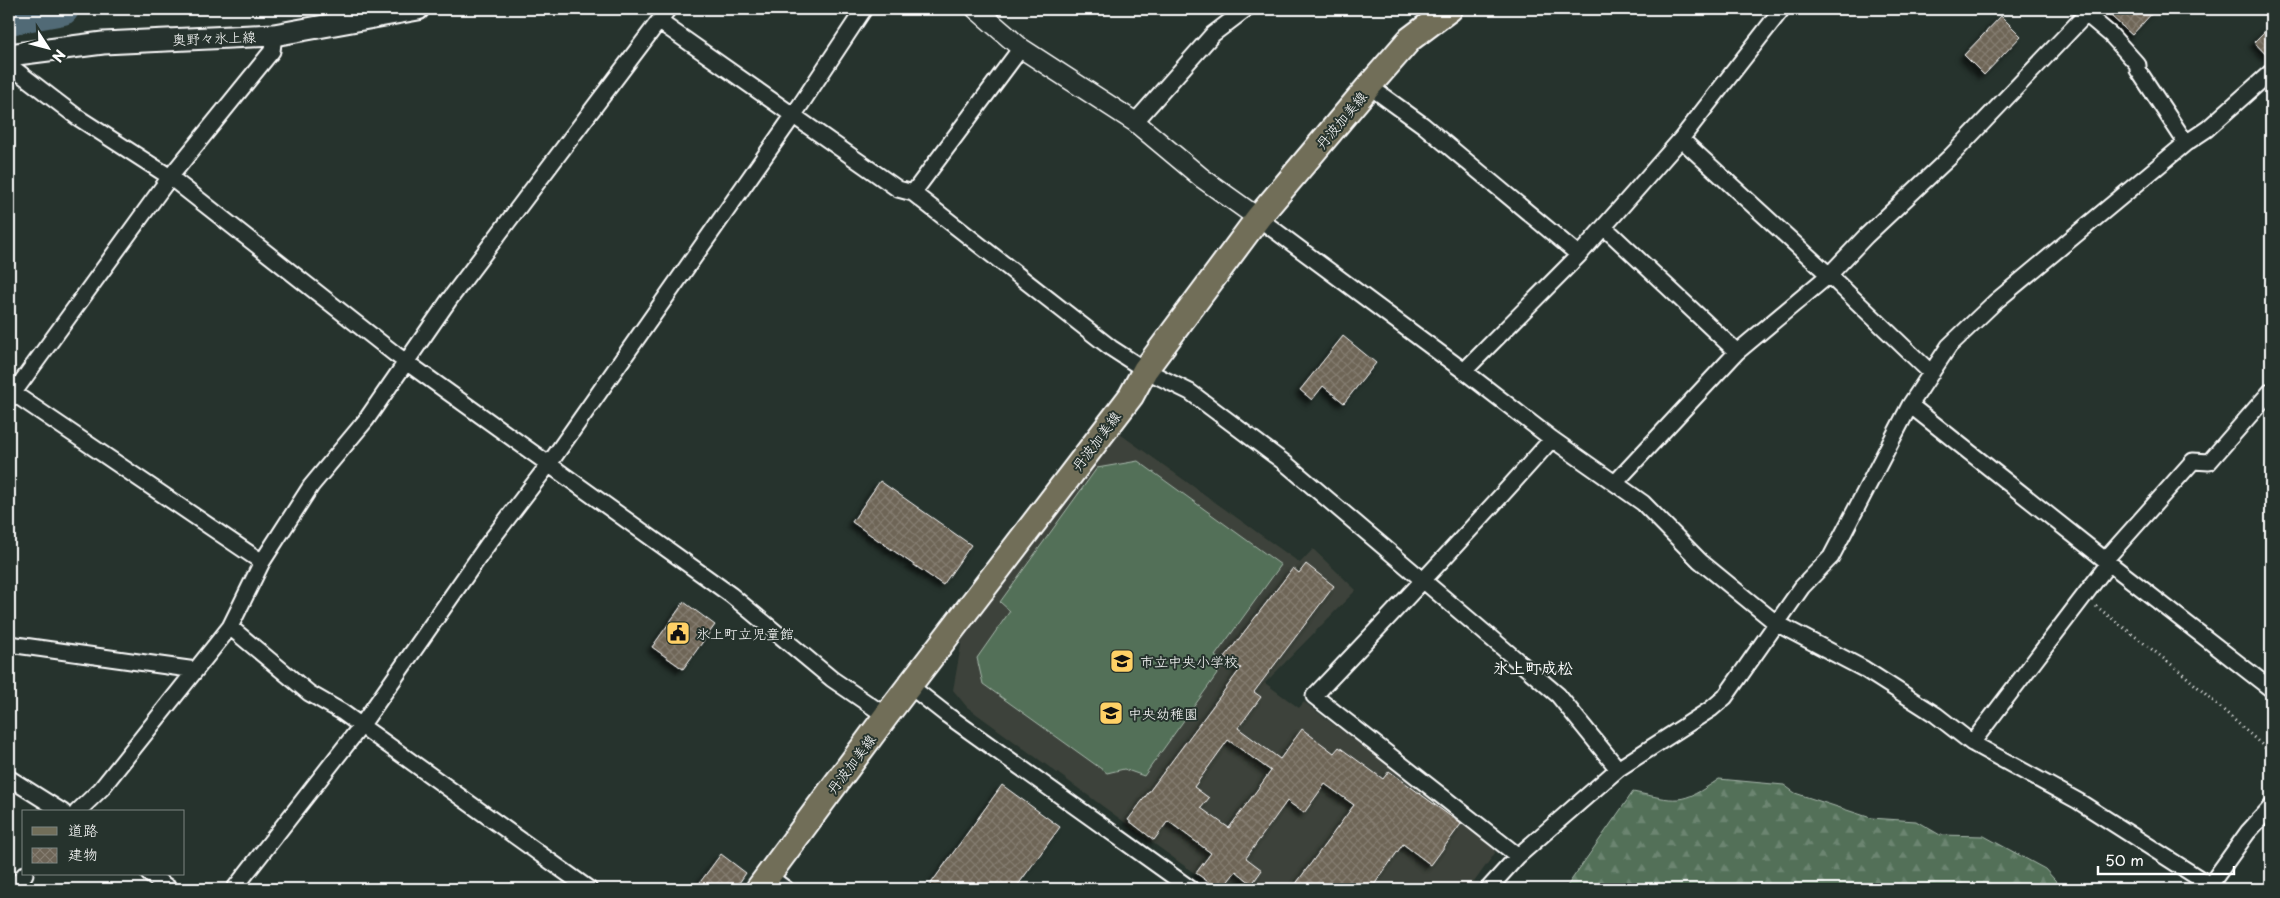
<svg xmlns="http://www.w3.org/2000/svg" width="2280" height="898" viewBox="0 0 2280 898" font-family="'Playpen Sans','Klee One',sans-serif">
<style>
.built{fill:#3c423a}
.grass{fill:#527058;stroke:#a8b8ac}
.forest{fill:url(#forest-firs);stroke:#a8b8ac}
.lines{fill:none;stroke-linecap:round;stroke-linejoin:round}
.river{stroke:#516b76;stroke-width:32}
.building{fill:url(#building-cross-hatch);stroke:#fff;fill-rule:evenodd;filter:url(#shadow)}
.minor-casing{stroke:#fff;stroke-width:19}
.tertiary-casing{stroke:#fff;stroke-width:22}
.secondary-casing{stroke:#fff;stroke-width:25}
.primary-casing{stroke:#fff;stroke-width:28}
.path{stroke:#fff;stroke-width:3;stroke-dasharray:1 4;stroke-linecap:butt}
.minor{stroke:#26332d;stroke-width:15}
.tertiary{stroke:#26332d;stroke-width:19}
.secondary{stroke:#26332d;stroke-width:21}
.primary{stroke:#716e59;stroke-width:24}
.labels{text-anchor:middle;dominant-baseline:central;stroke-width:4;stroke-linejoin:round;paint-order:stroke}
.street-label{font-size:14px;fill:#fff;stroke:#26332d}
.poi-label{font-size:14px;fill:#fff;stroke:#26332d;text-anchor:start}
.quarter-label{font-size:16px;font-weight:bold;fill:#fff;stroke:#26332d}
</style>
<defs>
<pattern id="forest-firs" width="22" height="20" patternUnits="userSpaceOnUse" patternTransform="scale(1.25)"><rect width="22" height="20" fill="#527058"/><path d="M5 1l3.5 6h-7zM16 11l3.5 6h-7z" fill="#6c8571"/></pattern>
<pattern id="building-cross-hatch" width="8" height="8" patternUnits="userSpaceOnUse" patternTransform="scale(1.25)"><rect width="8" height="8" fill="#6e6557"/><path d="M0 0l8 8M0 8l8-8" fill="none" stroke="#847c70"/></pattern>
<filter id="shadow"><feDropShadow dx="-4.5" dy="4.5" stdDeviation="2.5" flood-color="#0009"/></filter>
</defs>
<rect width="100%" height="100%" fill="#26332d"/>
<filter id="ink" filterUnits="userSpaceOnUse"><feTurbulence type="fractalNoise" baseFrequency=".02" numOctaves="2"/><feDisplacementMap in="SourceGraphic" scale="10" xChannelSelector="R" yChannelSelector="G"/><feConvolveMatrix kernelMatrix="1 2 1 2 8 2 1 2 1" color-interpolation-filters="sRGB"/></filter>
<g filter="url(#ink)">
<path class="built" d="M1113,429L1300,563L1313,549L1356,590L1265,683L1299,708L1304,702L1493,844L1495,853L1469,889H1216L967,707L953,690L962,640Z"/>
<path class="grass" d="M1138,461L1281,565L1215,656L1225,663L1144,776L1124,769L1107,773L983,684L977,658L1010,611L1000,602L1097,468Z"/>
<path class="forest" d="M1719,779L1784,785L1795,793L1871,818L1916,821L1940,835L1984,836L2045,869L2063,889H1565L1633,792C1677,801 1680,806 1719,779Z"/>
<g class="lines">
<path class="river" d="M9,19L63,9"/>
</g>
<path class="building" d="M2103,9H2156L2132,35Z
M2001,16L2021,36L1984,75L1964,55Z
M2271,25V60L2254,42Z
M1343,336L1376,363L1344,403L1323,386L1312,400L1300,390Z
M880,481L971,545L943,585L852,522Z
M1306,564L1334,586L1254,692L1261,697L1238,728L1280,759L1302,729L1334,753L1339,747L1383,779L1389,771L1461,824L1431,865L1403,844L1371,889H1292L1354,805L1325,784L1304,813L1287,801L1246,858L1262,870L1252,884L1236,871L1222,889H1218L1196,873L1211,853L1168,821L1154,840L1128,820L1241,668L1225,657L1293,568L1299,573ZM1228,740L1271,771L1229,828L1201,808L1209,798L1194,787Z
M684,602L715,625L683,669L652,647Z
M1002,785L1060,827L1015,889H927Z
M721,854L746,873L735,889H695Z"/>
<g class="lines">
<g class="minor-casing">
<path id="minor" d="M2086,14L2111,35L2138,65V70L2186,143
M660,22L898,189L913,193L1111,348L1145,370L1190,392L1285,463L1558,695L1618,769
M9,65L77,117L170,177L395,354L731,595L832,679L886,716
M1369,86L1423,125L1579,255
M1135,122L1213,34L1246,9
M1681,139L1829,275L1930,372
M913,193L1021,48
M1258,218L1464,371L1552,439L1643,503L1700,561L1776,623L1864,669L1936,715L1972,743L2078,801L2216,889
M1604,227L1737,352
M1464,371L1579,255L1681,139L1782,9
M13,393L262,562
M9,399L170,177L272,51L274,35
M1910,405L2109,563L2271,689
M1615,483L1737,352L1829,275L1866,236L1951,156L2091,9
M2105,560L2193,461L2209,462L2271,391
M230,627L309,693L342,712L589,889
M9,644L196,670
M910,686L947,715L1191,889
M1972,743L2109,563
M9,778L63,812
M77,812L101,789L230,627L262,562L311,486L366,420L449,300L668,9
M1518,856L1314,696C1395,611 1475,526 1552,439
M149,874L170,889
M768,876L786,889
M2210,885L2248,832L2271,807
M13,889L25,874
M234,889L361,726L488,544L549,464L793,116L864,9
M1488,889L1518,856L1618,769L1711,709L1725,697L1802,587L1831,557L1910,405L1949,346L1995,302L2186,143L2207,129L2271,72"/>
</g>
<g class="tertiary-casing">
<path id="tertiary" d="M976,9L1021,48L1135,122L1202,178L1258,218"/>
</g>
<g class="secondary-casing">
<path id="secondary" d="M9,55L103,43L274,35L418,9"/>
</g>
<g class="primary-casing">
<path id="primary" d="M758,889L886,716L1131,396L1145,370L1258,218L1369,86L1410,39L1450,9"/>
</g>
<path class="path" d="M2096,606L2181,672L2271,753"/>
<use href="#minor" class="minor"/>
<use href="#tertiary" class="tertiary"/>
<use href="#secondary" class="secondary"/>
<use href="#primary" class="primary"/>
</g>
</g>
<defs>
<g id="civic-square" transform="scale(1.25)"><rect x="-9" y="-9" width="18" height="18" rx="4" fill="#ffd166" stroke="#26332d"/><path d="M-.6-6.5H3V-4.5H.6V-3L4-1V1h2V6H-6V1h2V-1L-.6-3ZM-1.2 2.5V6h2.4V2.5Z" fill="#111"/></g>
<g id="school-square" transform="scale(1.25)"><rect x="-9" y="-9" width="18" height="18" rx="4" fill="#ffd166" stroke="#26332d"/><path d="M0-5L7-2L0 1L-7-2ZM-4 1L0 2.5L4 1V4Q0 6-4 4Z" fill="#111"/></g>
</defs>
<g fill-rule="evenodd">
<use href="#civic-square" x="678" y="633"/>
<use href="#school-square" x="1122" y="661"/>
<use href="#school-square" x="1111" y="713"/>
</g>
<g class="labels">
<g class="street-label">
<text transform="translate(214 38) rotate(-2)">奥野々氷上線</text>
<text transform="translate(1341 120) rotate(-50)">丹波加美線</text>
<text transform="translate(1096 441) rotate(-53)">丹波加美線</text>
<text transform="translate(851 764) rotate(-53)">丹波加美線</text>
</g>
<g class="poi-label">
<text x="696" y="633">氷上町立児童館</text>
<text x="1140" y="661">市立中央小学校</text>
<text x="1128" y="713">中央幼稚園</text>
</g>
<g class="quarter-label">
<text x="1533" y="667">氷上町成松</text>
</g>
</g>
<rect width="2280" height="898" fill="none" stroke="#26332d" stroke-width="30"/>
<rect x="15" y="15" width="2250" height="868" fill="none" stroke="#fff" stroke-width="2" filter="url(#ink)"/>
<rect x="22" y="810" width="162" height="65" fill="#26332d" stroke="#7d8581"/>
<rect x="32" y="827" width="25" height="8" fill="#716e59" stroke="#7d8581"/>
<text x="68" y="836" font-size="15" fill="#ffffff">道路</text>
<rect x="32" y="848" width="25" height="15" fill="url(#building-cross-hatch)" stroke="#7d8581"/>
<text x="68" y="860" font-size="15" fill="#ffffff">建物</text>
<g transform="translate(48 48) rotate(126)" stroke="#26332d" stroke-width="4" paint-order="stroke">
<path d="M0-4L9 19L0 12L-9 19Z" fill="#ffffff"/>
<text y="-8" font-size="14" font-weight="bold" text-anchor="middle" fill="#ffffff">N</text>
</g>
<path d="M2098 866v8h136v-8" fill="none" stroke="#ffffff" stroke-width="2.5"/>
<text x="2105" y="866" font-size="15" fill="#ffffff" stroke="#26332d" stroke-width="4" paint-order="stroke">50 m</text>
</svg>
